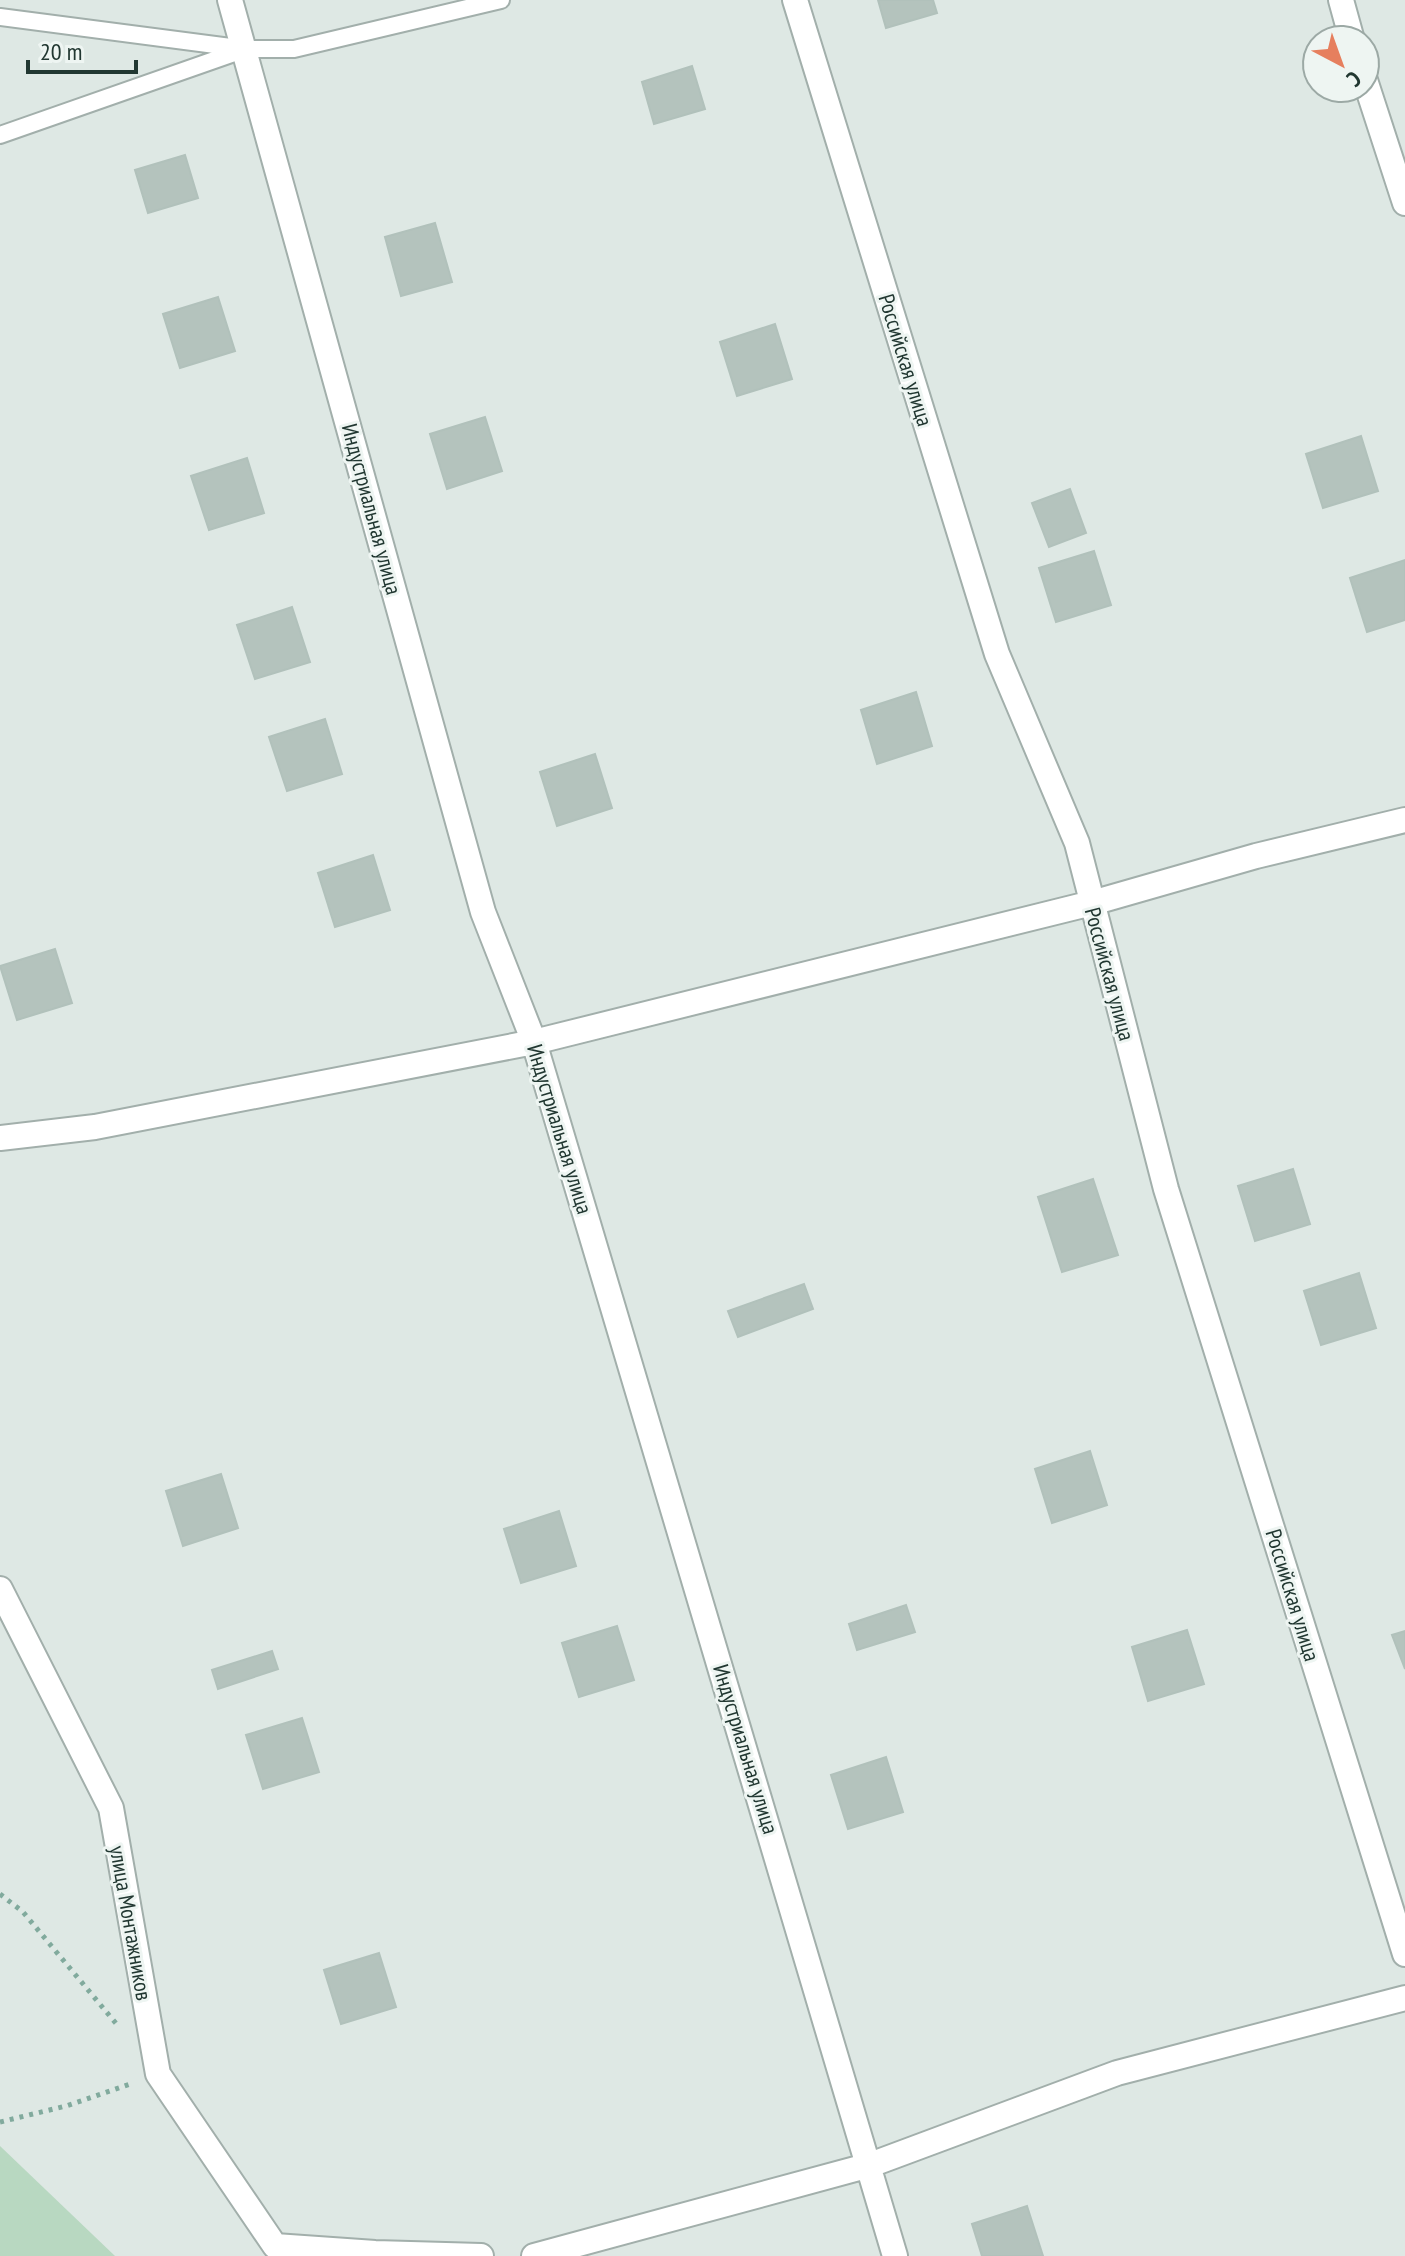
<svg xmlns="http://www.w3.org/2000/svg" width="1405" height="2256" viewBox="0 0 1405 2256" font-family="'PT Sans Narrow',sans-serif">
<style>
.green{fill:#b8d8c1}
.building{fill:#b4c3bd;stroke:#b1c1bb;stroke-width:2}
.lines{fill:none;stroke-linecap:round;stroke-linejoin:round}
.lane-casing{stroke:#a2afab;stroke-width:20}
.street-casing{stroke:#a2afab;stroke-width:28}
.path{stroke:#81aa9d;stroke-width:5;stroke-dasharray:4 6;stroke-linecap:butt}
.lane{stroke:#fff;stroke-width:16}
.street{stroke:#fff;stroke-width:24}
.labels{text-anchor:middle;dominant-baseline:central;stroke-width:6;stroke-linejoin:round;paint-order:stroke}
.street-label{font-size:22px;fill:#213731;stroke:#eef5f2}
</style>
<rect width="100%" height="100%" fill="#dee8e4"/>
<path class="green" d="M0,2146L115,2256H0Z"/>
<path class="building" d="M878,0H933L937,13L886,28Z
M692,66L705,109L654,124L642,82Z
M185,155L198,198L148,213L135,170Z
M435,223L452,282L401,296L385,237Z
M218,297L235,351L180,368L163,314Z
M775,324L792,379L737,396L720,342Z
M485,417L502,471L447,489L430,434Z
M1361,436L1378,491L1323,508L1306,454Z
M247,458L264,513L209,530L191,476Z
M1070,489L1086,533L1049,547L1032,503Z
M1094,551L1111,605L1056,622L1039,568Z
M1405,560V620L1367,632L1350,578Z
M292,607L310,662L255,679L237,625Z
M916,692L932,746L877,764L861,710Z
M325,719L342,774L287,791L269,737Z
M595,754L612,808L557,826L540,772Z
M373,855L390,910L335,927L318,873Z
M55,949L72,1003L17,1020L0,966Z
M1293,1169L1310,1224L1255,1241L1238,1186Z
M1093,1179L1118,1255L1062,1272L1038,1197Z
M1359,1273L1376,1328L1321,1345L1304,1291Z
M804,1284L813,1309L738,1337L728,1311Z
M1090,1451L1107,1505L1052,1523L1035,1469Z
M221,1474L238,1528L183,1546L166,1491Z
M559,1511L576,1566L521,1583L504,1529Z
M906,1605L915,1632L857,1650L849,1624Z
M617,1626L634,1680L579,1697L562,1643Z
M1187,1630L1204,1684L1148,1701L1132,1647Z
M1405,1631V1669L1392,1635Z
M272,1651L278,1669L218,1689L212,1670Z
M302,1718L319,1772L263,1789L246,1735Z
M886,1757L903,1812L848,1829L831,1775Z
M379,1953L396,2007L341,2024L324,1970Z
M1027,2206L1043,2256H982L972,2224Z"/>
<g class="lines">
<g class="lane-casing">
<path id="lane" d="M0,17L246,49H294L501,0
M0,135L240,51"/>
</g>
<g class="street-casing">
<path id="street" d="M230,0L483,912L534,1042L895,2256
M795,0L997,654L1077,843L1166,1189L1405,1954
M1341,0L1352,40
M1365,80L1405,203
M0,1138L95,1127L534,1042L1092,903L1256,856L1405,820
M0,1589L111,1808L158,2074L275,2246L375,2253L481,2256
M534,2256L870,2165L1117,2073L1405,1998"/>
</g>
<path class="path" d="M0,1894L23,1912L119,2027
M0,2122L66,2106L130,2084"/>
<use href="#lane" class="lane"/>
<use href="#street" class="street"/>
</g>
<g class="labels">
<g class="street-label">
<text transform="translate(906 360) rotate(73)">Российская улица</text>
<text transform="translate(372 509) rotate(75)">Индустриальная улица</text>
<text transform="translate(1110 974) rotate(75)">Российская улица</text>
<text transform="translate(560 1129) rotate(73)">Индустриальная улица</text>
<text transform="translate(1293 1595) rotate(73)">Российская улица</text>
<text transform="translate(746 1749) rotate(73)">Индустриальная улица</text>
<text transform="translate(131 1923) rotate(80)">улица Монтажников</text>
</g>
</g>
<g transform="translate(1341 64) rotate(139)"><circle r="38" fill="#eef5f2" stroke="#9ca9a5" stroke-width="2"/>
<path d="M0-6L14 30L0 20L-14 30Z" fill="#e67f5e"/>
<text y="-12" font-size="22" font-weight="bold" text-anchor="middle" fill="#213731">С</text>
</g>
<path d="M28 60v12h108v-12" fill="none" stroke="#213731" stroke-width="4"/>
<text x="40" y="60" font-size="24" fill="#213731" stroke="#eef5f2" stroke-width="6" paint-order="stroke">20 m</text>
</svg>
